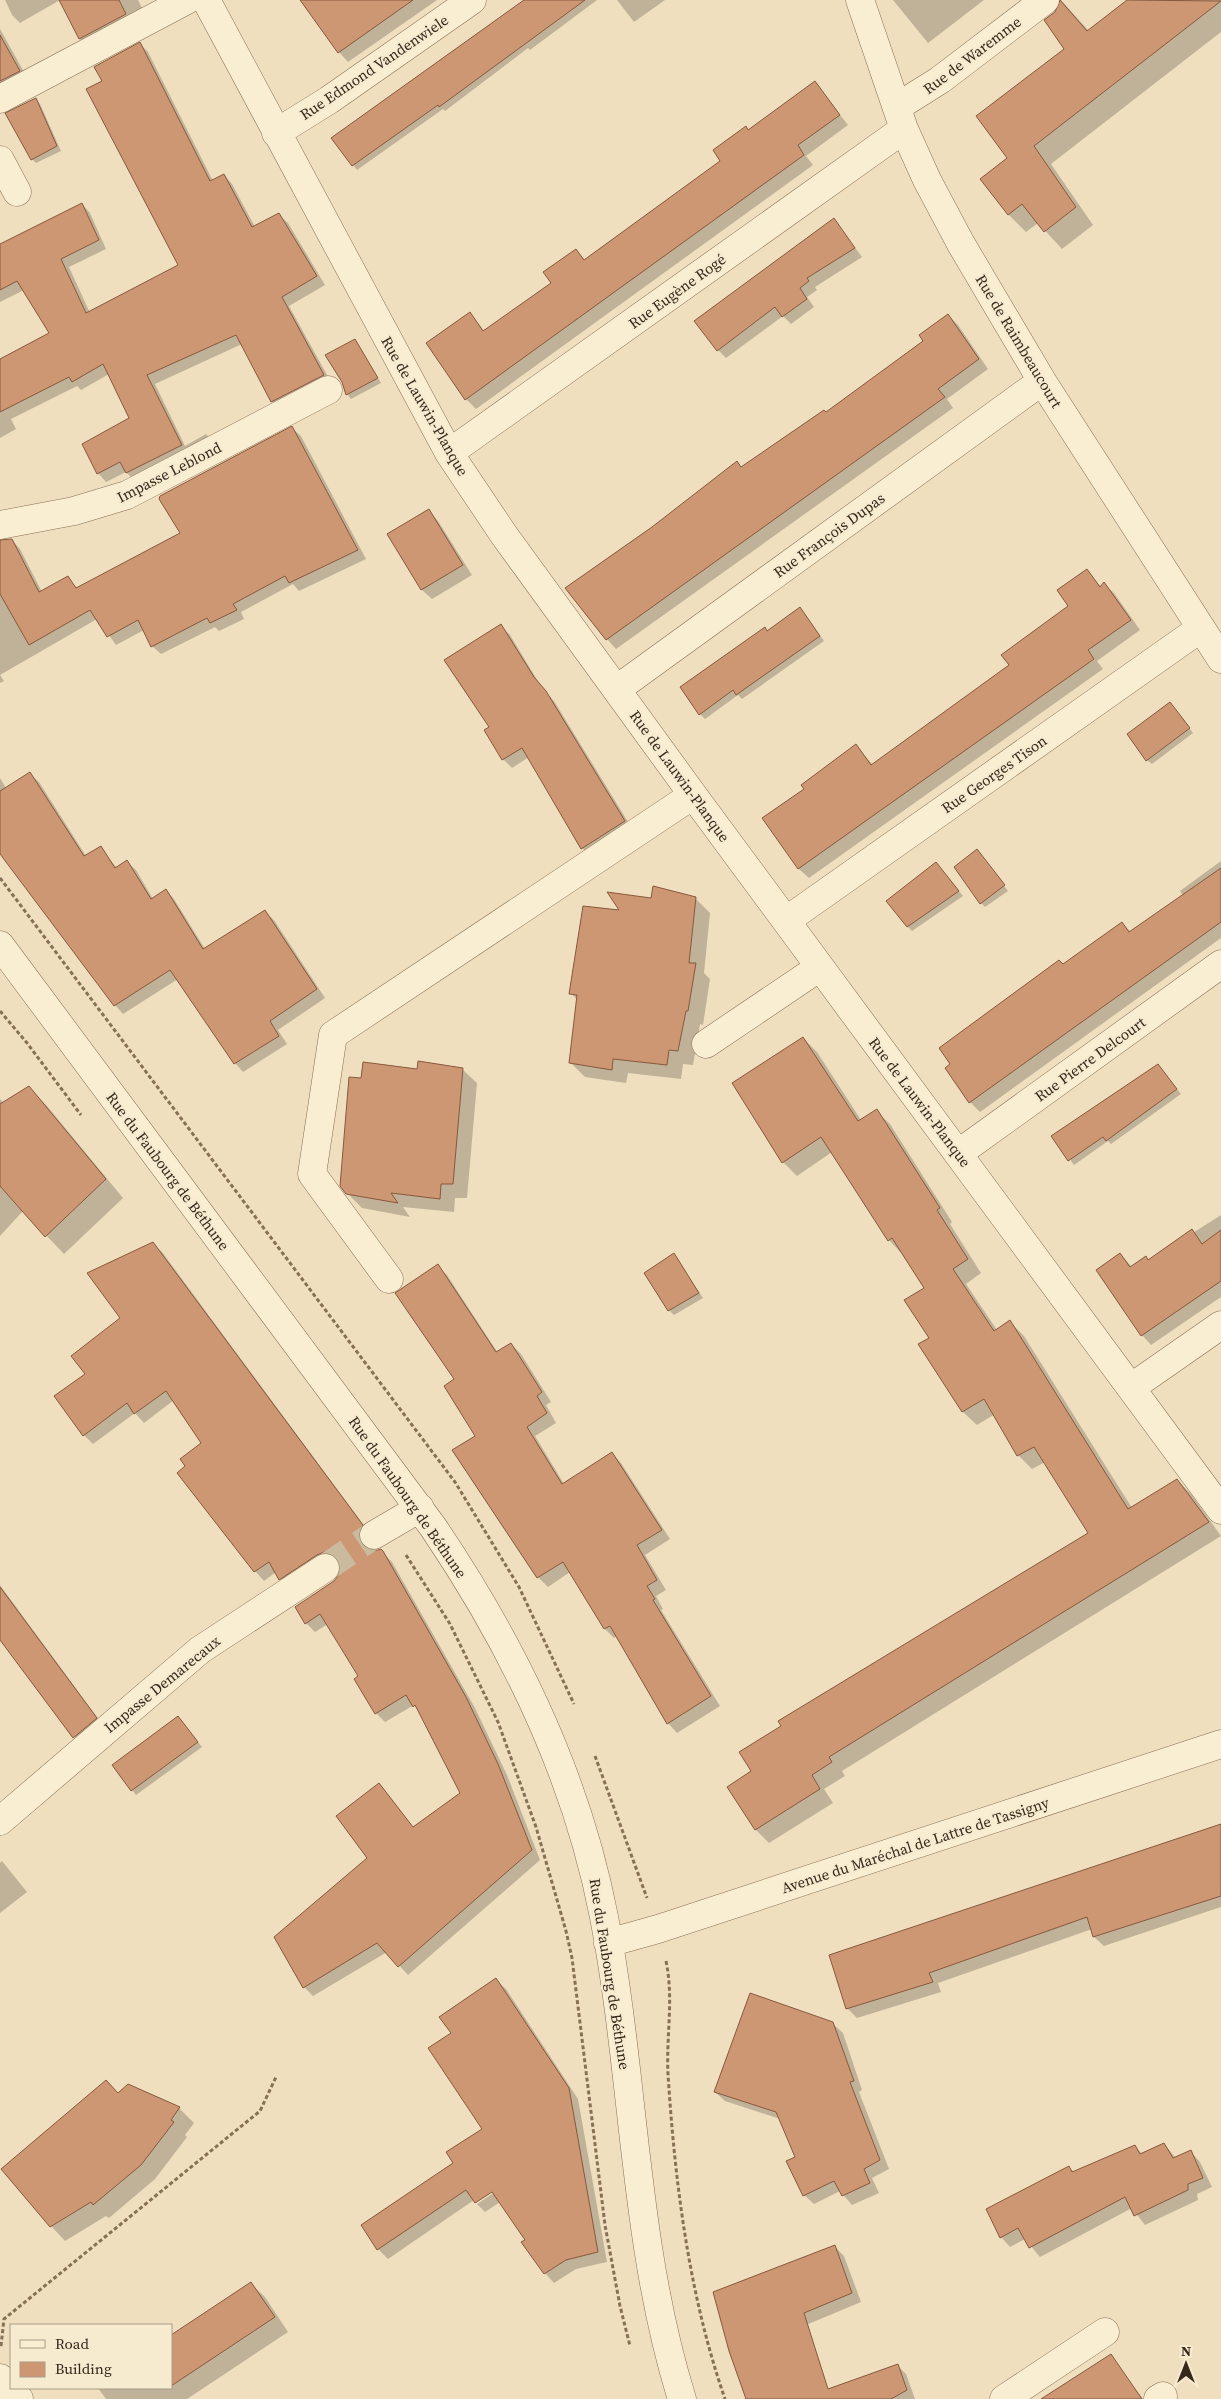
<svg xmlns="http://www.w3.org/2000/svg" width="1221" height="2399" viewBox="0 0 1221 2399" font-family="'Source Serif 4',serif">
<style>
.shadow{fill:#0003}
.building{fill:#ce9774;stroke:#87583c}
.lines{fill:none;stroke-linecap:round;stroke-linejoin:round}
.minor-tunnel{stroke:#caba9e;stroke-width:28;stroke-dasharray:28 14;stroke-linecap:butt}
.minor-casing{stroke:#887057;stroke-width:29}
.path{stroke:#887057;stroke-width:3;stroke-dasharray:4 2.5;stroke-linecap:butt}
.minor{stroke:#f9edd2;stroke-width:28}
.labels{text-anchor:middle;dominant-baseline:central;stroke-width:4;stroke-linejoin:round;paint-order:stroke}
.street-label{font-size:15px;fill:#37281c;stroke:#f6eacf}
</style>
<rect width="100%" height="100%" fill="#efdfbf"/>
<path class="shadow" d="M5,0H138L143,10L89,47L80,39L60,0L20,23L12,15Z
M301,0H437L348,62L339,52Z
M527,0H597L530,50L528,48L445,111L443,109L357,170L353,165Z
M617,0H665L634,22Z
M893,0H984L928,43Z
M1061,0L1089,31L1130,0H1221V32L1051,164L1093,225L1062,249L1038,223L1026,232L1008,214L1009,159L1066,49Z
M0,29L29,81L0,94Z
M140,44L148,52L213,181L224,175L232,184L255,227L279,215L288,223L325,285L289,306L332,384L280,410L272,401L242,344L155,384L185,446L206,434L210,439L135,481L126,472L106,482L98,473L131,418L109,374L81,390L77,386L11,419L16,429L0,438V360L51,334L24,290L0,302V246L82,204L90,213L106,249L69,267L90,313L180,266L103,82Z
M815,83L848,125L806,156L813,165L476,409L466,399L470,313L485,332L552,284L576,251L585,260L722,161L749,131Z
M36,99L40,104L61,151L36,163L32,159Z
M834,219L862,257L815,287L817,290L807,297L814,307L791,324L783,316L726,358L718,350Z
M948,315L958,325L988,369L947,399L953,408L616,649L607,639L826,413L925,341Z
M355,341L381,383L351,399L347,394Z
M292,428L301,436L366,559L299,591L293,584L241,612L244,619L219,631L215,627L161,654L152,646L144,630L116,645L97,619L0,675V541L12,540L20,549L42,592L67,578L77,588L181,534Z
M429,511L438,521L472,575L432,599L422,590L389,535Z
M1087,571L1101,587L1104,584L1114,593L1140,630L1097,661L1103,669L809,878L799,869L764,819L806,790L856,746L873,765L1011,666L1070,606Z
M804,613L824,641L742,699L738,695L705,719L700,714L768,632Z
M501,626L510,635L542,688L554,701L633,830L591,857L582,848L529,757L512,768L503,759L490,727Z
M0,675L4,681L0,683Z
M1174,708L1193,733L1152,764L1147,760Z
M30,774L39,782L86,856L100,847L117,868L127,862L136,870L153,899L166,890L174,899L205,949L265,912L274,920L325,998L278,1030L287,1044L243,1072L235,1063L178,979L123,1014L115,1005L0,852V778L6,788Z
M982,856L1008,891L985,907L981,903Z
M1221,861V938L980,1112L970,1102L946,1068L1063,965L1122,923L1131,932L1183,896L1180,891Z
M940,868L963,896L912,931L908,927Z
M695,898L710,913L704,973L710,979L703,1025L700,1024L693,1065L683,1064L681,1079L628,1073L626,1083L585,1077L570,1062L577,1000L571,993L621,912L652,899Z
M803,1038L817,1052L861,1120L876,1111L890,1124L952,1222L950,1224L981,1273L966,1284L997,1330L1010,1322L1024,1336L1132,1508L1177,1480L1191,1494L1221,1536L842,1771L845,1776L824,1789L833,1803L769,1843L756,1830L729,1787L1089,1534L1045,1462L1032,1469L1018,1455L995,1414L977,1425L963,1412L920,1344L931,1338L926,1288L902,1254L889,1240L832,1152L797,1176L783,1162L734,1084Z
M1158,1065L1181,1094L1111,1144L1108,1141L1074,1165L1053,1136Z
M462,1069L477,1083L467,1198H455L454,1212L403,1207L410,1217L362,1208L347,1193L362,1079L418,1070Z
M29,1088L47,1106L123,1198L64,1254L23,1211L0,1236V1099L4,1103Z
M1221,1215V1297L1151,1345L1142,1335L1120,1254L1132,1267L1146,1257L1149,1261Z
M152,1243L162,1252L371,1535L367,1544L369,1551L380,1550L392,1562L475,1708L507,1775L540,1860L408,1975L387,1952L313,1996L304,1987L369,1858L379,1785L414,1828L461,1793L420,1712L414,1705L385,1722L376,1713L359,1677L328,1624L315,1632L306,1623L340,1576L342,1568L340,1562L335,1561L289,1588L276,1572L264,1581L255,1571L187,1467L203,1443L174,1400L144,1423L135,1413L93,1444L84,1435L86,1374L122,1319Z
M673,1254L703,1298L674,1315L669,1310Z
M437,1266L447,1275L498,1353L511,1344L521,1354L551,1402L546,1405L556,1423L535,1436L564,1484L612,1453L621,1463L670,1539L645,1555L666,1590L656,1596L663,1609L661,1610L720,1706L677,1733L668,1723L617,1636L614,1638L605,1629L570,1572L548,1587L538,1577L477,1436L456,1379Z
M0,1585L105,1728L83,1747L0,1638Z
M178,1717L202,1747L136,1795L132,1790Z
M1221,1826V1907L1104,1946L1094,1937L1092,1929L938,1983L941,1992L857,2018L847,2008Z
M2,1861L27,1892L0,1913V1863Z
M496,1980L506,1989L578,2099L607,2262L576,2269L554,2283L545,2273L527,2240L500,2202L485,2212L477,2204L498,2190L496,2188L476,2203L474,2200L388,2259L378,2249L484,2129L452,2033Z
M833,2024L843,2033L862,2090L859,2092L889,2169L872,2178L879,2193L852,2205L840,2191L814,2204L804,2195L797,2158L780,2119L725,2101L715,2092Z
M128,2086L179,2108L194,2123L185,2135L187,2137L155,2179L109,2218L106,2216L65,2241L51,2226L118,2093Z
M1164,2144L1176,2158L1191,2152L1200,2162L1212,2187L1197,2194L1198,2200L1145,2225L1132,2208L1040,2257L1025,2239L1010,2247L1001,2237L1069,2167L1074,2172L1135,2146L1142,2154Z
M835,2247L844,2256L861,2302L806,2325L815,2399H748Z
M251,2284L265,2297L288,2332L187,2399H106L98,2388H171V2336Z
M1110,2356L1143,2399H1043Z
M897,2365L906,2374L915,2399H853Z"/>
<path class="building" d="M59,0H119L126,14L79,39Z
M300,0H413L338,53Z
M524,0H585L439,107L438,105L352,166L331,138Z
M1060,0L1087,31L1127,0L1221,1L1034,146L1076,207L1044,232L1022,204L1008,215L980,179L1007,158L976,116L1064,49L1044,20L1055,12Z
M0,35L20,71L0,81Z
M140,42L210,181L224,174L252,227L279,213L317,276L282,297L324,375L271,402L236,335L147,375L182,445L126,473L120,462L97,474L82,444L129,418L103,364L72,382L69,377L0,412V359L49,333L17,281L0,290V244L82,203L99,240L61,259L86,313L178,265L86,89L102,81L94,67Z
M815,81L840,115L798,145L804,155L465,400L426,343L470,312L483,331L551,283L543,272L576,249L584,260L720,161L713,150L746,126L748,130Z
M36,98L57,146L31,160L5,113Z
M834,218L855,248L807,278L809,281L800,288L807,299L782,317L775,307L717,351L694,321Z
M948,314L979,359L938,389L945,397L606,640L565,588L652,527L737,461L741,467L824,410L826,412L923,341L919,335Z
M355,339L378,378L346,395L342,382L325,355Z
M292,426L358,550L289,583L285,576L233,604L237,610L210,623L207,618L151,647L138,620L107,637L90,610L29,645L0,594V540L12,539L39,592L68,576L76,588L180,533L159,499L160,496Z
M429,509L463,565L421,590L387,534Z
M1087,569L1100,587L1104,582L1131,620L1088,650L1094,659L798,869L762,818L804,789L801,785L856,744L871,765L1009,665L1001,655L1068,606L1057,590Z
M800,607L820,636L736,695L733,690L699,715L680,687L765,627L767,631Z
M501,624L534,677L546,691L625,821L581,849L522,748L502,760L484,730L489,727L444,660Z
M1170,702L1190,728L1146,761L1127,734Z
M30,772L84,856L101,846L115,868L127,860L151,899L166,889L203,949L265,910L317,989L270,1021L279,1036L234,1064L170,970L114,1006L0,854V791Z
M977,849L1005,885L980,904L954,867Z
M936,862L959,891L907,927L886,901Z
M1221,868V922L969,1103L945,1068L950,1064L939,1048L1059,960L1063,964L1122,922L1129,932Z
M653,886L696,897L689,963H696L688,1011H686L678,1051L669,1050L667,1065L613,1059L612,1070L569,1063L577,995L569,994L583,906L619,910L607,892L651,898Z
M803,1037L858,1121L877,1109L940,1208L937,1210L968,1259L953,1269L994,1331L1010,1320L1128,1509L1177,1479L1209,1522L829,1757L832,1762L812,1775L820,1789L755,1830L727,1787L751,1771L739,1752L781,1726L778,1721L1088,1533L1034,1447L1017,1456L984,1399L962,1412L918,1344L929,1338L904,1300L924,1288L892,1238L888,1241L821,1137L782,1163L732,1083Z
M418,1061L463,1068L453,1184H441L440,1199L391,1193L398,1203L346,1194L340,1186L349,1077L361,1078L363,1062L417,1069Z
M1158,1064L1177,1089L1106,1141L1103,1137L1068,1161L1051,1136Z
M29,1086L106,1179L45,1237L0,1186V1104Z
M1192,1229L1202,1244L1221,1230V1281L1141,1336L1096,1270L1120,1253L1130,1267L1146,1256L1148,1260Z
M153,1242L363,1525L358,1535L361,1543L367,1549L374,1551L381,1549L383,1551L466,1697L498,1764L532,1850L398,1967L377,1943L303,1988L274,1937L367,1858L336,1816L379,1783L413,1827L460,1793L415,1705L413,1707L406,1695L375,1714L354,1679L358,1676L320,1614L305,1624L295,1607L334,1581L339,1575L341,1568L338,1560L332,1554L324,1552L317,1555L279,1580L269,1562L254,1572L177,1473L185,1466L180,1459L201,1443L166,1391L134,1414L127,1403L83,1436L54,1396L85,1374L71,1356L120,1318L87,1273Z
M674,1253L699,1293L668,1311L644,1273Z
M438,1264L496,1352L511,1343L542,1392L537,1396L547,1413L527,1427L562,1484L612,1452L662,1530L637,1545L657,1580L647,1586L655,1599L653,1600L711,1696L667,1724L610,1626L604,1629L563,1562L537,1578L452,1450L475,1436L444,1386L454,1379L395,1293Z
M0,1587L97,1718L73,1738L0,1640Z
M178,1716L198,1742L131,1791L112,1765Z
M1221,1824V1896L1093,1937L1087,1917L929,1973L933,1982L846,2009L829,1955Z
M496,1978L569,2088L598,2252L566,2260L544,2274L521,2242L525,2240L492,2192L475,2203L466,2190L377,2250L361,2225L453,2163L446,2152L482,2129L428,2048L451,2033L439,2017Z
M750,1993L833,2022L854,2081L850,2082L880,2160L864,2169L870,2183L842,2196L834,2181L803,2196L786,2161L795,2157L776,2112L714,2092Z
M106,2080L118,2093L128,2084L180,2107L171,2120L174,2122L141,2165L93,2205L91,2202L50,2227L1,2169Z
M1164,2143L1173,2158L1191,2150L1203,2178L1188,2184V2190L1134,2216L1125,2197L1029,2248L1018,2228L1000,2238L986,2209L1069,2166L1072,2172L1135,2145L1140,2154Z
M835,2245L852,2293L804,2313L828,2389L898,2364L907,2390L891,2399H746L729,2351L713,2292Z
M251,2282L275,2317L171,2386V2335Z
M1111,2354L1142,2399H1041Z"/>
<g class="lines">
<path class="minor-tunnel" d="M325,1568L374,1535"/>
<g class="minor-casing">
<path id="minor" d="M206,0L449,453L504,535L693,795L1221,1510
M860,0L904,129L927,180L961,244L1042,381L1221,659
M0,99L187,0
M897,107L940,80L1045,0
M276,133L329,100L472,0
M0,160L17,192
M449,453L904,129
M0,525L74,511L127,495L328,390
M617,689L1042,381
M787,920L1201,628
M0,945L433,1527C513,1645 577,1777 604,1917C635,2077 633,2243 682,2399
M706,1044L820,967
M959,1153L1221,964
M389,1279L312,1174L333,1035L693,795
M1132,1387L1221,1325
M374,1535L420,1508
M0,1821L200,1650L325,1568
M608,1943L658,1929L1221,1744
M0,2378L19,2399
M1004,2399L1105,2332
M1158,2399L1163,2396"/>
</g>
<path class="path" d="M0,878L455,1482L519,1587L574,1704
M0,1011L27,1043L81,1115
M406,1555L450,1624L498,1722L536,1827L566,1931L572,1958L605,2225L620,2306L630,2346
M595,1756L647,1898
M666,1961C674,1999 666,2036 668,2074C675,2184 689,2295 725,2399
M1,2346L4,2319L260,2111L276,2077"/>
<use href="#minor" class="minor"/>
</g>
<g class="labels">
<g class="street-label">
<text transform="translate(972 55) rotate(-37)">Rue de Waremme</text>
<text transform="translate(374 67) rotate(-34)">Rue Edmond Vandenwiele</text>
<text transform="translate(677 291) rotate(-36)">Rue Eugène Rogé</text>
<text transform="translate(1019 341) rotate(59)">Rue de Raimbeaucourt</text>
<text transform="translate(425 406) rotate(60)">Rue de Lauwin-Planque</text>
<text transform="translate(169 472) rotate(-27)">Impasse Leblond</text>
<text transform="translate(829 535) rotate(-36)">Rue François Dupas</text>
<text transform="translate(994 774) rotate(-35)">Rue Georges Tison</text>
<text transform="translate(680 776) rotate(54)">Rue de Lauwin-Planque</text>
<text transform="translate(1090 1059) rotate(-36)">Rue Pierre Delcourt</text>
<text transform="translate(920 1102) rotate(53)">Rue de Lauwin-Planque</text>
<text transform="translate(168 1171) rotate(53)">Rue du Faubourg de Béthune</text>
<text transform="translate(408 1497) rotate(55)">Rue du Faubourg de Béthune</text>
<text transform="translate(162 1684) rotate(-39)">Impasse Demarecaux</text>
<text transform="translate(915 1845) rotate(-18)">Avenue du Maréchal de Lattre de Tassigny</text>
<text transform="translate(610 1974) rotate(81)">Rue du Faubourg de Béthune</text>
</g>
</g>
<rect x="10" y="2324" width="162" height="65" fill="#f6eacf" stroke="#aa9c87"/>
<rect x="20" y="2340" width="25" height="8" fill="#f9edd2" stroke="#aa9c87"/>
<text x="55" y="2349" font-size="15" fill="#37281c">Road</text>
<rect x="20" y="2362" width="25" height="15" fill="#ce9774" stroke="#aa9c87"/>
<text x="55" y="2374" font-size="15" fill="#37281c">Building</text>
<g transform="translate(1186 2364)" stroke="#f6eacf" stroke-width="4" paint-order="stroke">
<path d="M0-4L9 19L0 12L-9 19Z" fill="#37281c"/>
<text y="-8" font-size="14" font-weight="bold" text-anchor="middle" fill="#37281c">N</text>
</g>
</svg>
